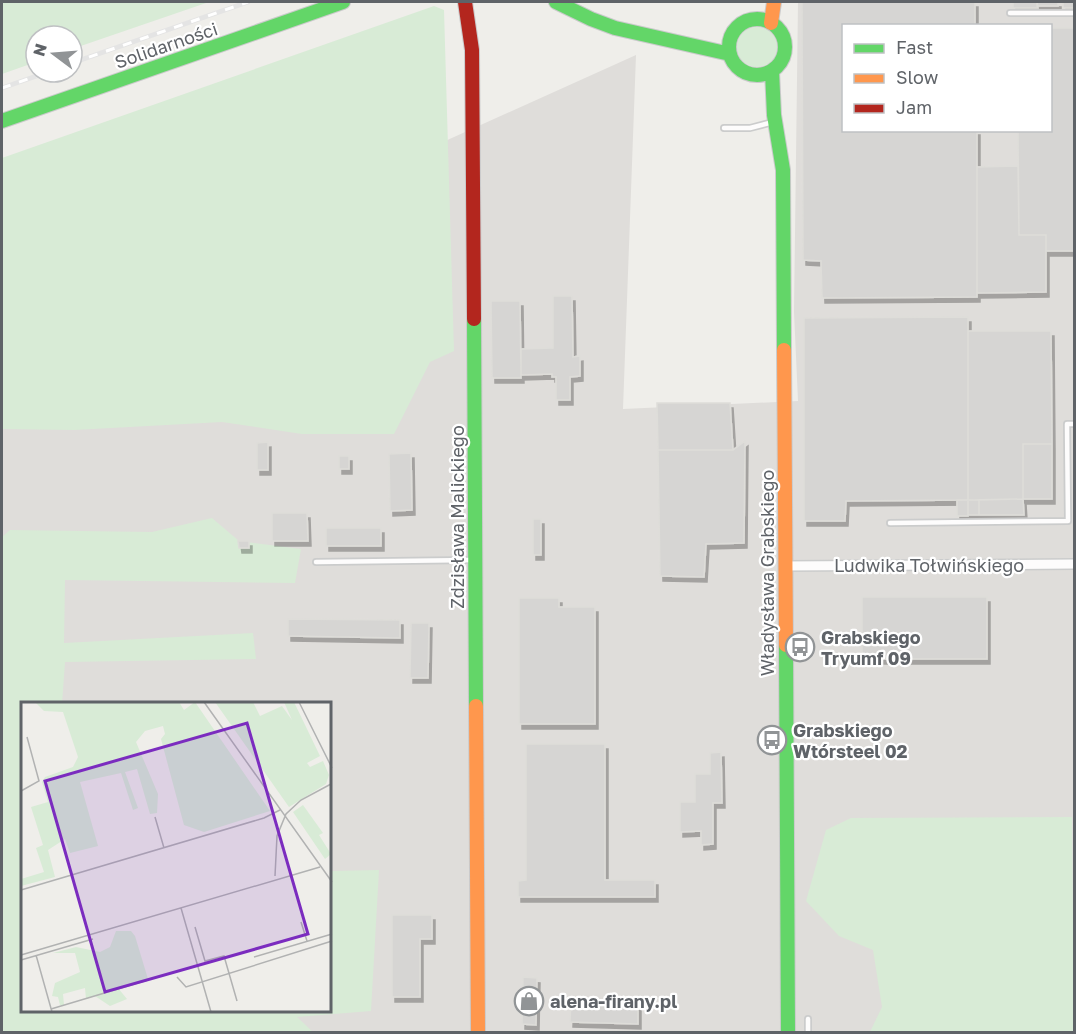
<svg xmlns="http://www.w3.org/2000/svg" width="1076" height="1034" viewBox="0 0 1076 1034" font-family="'Golos Text',sans-serif">
<style>
.industrial{fill:#dfddda;fill-rule:evenodd}
.green{fill:#d8ebd6}
.building{fill:#d6d5d3;stroke:#deddd9;stroke-width:1.5;filter:url(#shadow)}
.lines{fill:none;stroke-linecap:round;stroke-linejoin:round}
.lane-casing{stroke:#cbcccc;stroke-width:8}
.street-casing{stroke:#cbcccc;stroke-width:12}
.fast-casing{stroke:#cacacb;stroke-width:16}
.slow-casing{stroke:#cacacb;stroke-width:16}
.jam-casing{stroke:#cacacb;stroke-width:16}
.lane{stroke:#fdfcfc;stroke-width:4.5}
.street{stroke:#fdfcfc;stroke-width:9}
.fast{stroke:#63d668;stroke-width:14}
.slow{stroke:#ff974d;stroke-width:14}
.jam{stroke:#b3261e;stroke-width:14}
.rail-casing{stroke:#e4e4e4;stroke-width:5}
.rail{stroke:#fff;stroke-width:3;stroke-dasharray:9;stroke-linecap:butt}
.labels{text-anchor:middle;dominant-baseline:central;stroke-width:4.5;stroke-linejoin:round;paint-order:stroke}
.street-label{font-size:18px;fill:#5f6368;stroke:#fff}
.poi-label{font-size:18px;font-weight:bold;fill:#5f6368;stroke:#fff;text-anchor:start}
.inset-road{fill:none;stroke:#b1b2b2;stroke-width:1.5}
.view{fill:#7b2cbf;fill-opacity:0.15;stroke:#7b2cbf;stroke-width:3}
.inset-edge{fill:none;stroke:#5f6368;stroke-width:3}
</style>
<defs>
<filter id="shadow"><feDropShadow dx="3" dy="5" stdDeviation="0" flood-color="#0004"/></filter>
</defs>
<rect width="100%" height="100%" fill="#efeeea"/>
<path class="industrial" d="M798,2H1074V1032H2V341L636,55L623,409L798,401L794,312ZM844,26H1050V130H844ZM22,704H330V1012H22Z"/>
<path class="green" d="M2,2H209L72,49V36H36V62L2,74Z
M434,6L444,10L454,351L430,362L394,434H302L222,422L74,430L2,429V158Z
M737 47a20 20 0 1 1 40 0a20 20 0 1 1-40 0Z
M212,518L239,541L301,549L295,583L65,580L64,643L253,633L256,659L65,662L62,704H22V1012H330V871L379,870L371,1011L297,1017L313,1032H2V537L10,530L152,532Z
M1072,817L1074,1032H870L882,1007L873,950L839,936L806,901L826,830L851,818Z"/>
<path class="building" d="M802,2H975V26H844V130H977V297L822,298L821,261L803,260Z
M1013,2H1037L1038,8H1013Z
M1037,2H1058V6H1037Z
M1063,2H1074V8H1063Z
M1050,28H1074V251H1046V235H1019L1018,130H1050Z
M1018,166L1019,235H1046V292L977,293V167Z
M553,296H572L573,357L580,356V376L570,377V400H556V377H552V374L521,375V349L553,348Z
M491,301H520L521,378H492Z
M968,317V500L846,501L845,521H804V318Z
M968,331H1051L1052,444H1023V499L968,500Z
M657,403H730L733,450H658Z
M745,441L744,543L706,544L704,577L660,576L658,450H733Z
M268,442V470H257V443Z
M1023,444H1052V499H1023Z
M411,453L412,510L390,511L389,454Z
M339,456H349V469H339Z
M1023,499L1024,515H979V500Z
M957,500H968V516H957Z
M968,500H979V515H968Z
M272,513H307L308,541H272Z
M533,519H541V555H533Z
M326,528H381V546H326Z
M238,541H249V548H239Z
M862,597H987V659H862Z
M519,598H559V607H595V724H519Z
M288,619L400,620V638L288,636Z
M411,623H429L428,678H410Z
M526,744H605V880H655V897H518V881L526,880Z
M721,752L722,803H713V844L701,845V831L680,832V802H695V774H710V753Z
M392,915H432V939H420V997H392Z
M523,977L537,978L536,1025L522,1024Z
M571,999L638,1001V1024L570,1022Z"/>
<g class="lines">
<g class="lane-casing">
<path id="lane" d="M1010,13H1074
M724,128H750L773,122
M890,523L1068,521L1067,424H1074
M316,562L472,560
M808,1019V1032"/>
</g>
<g class="street-casing">
<path id="street" d="M784,566L1074,564"/>
</g>
<g class="fast-casing">
<path id="fast" d="M556,2L591,19L615,28L730,54
M729 47a28 28 0 1 1 56 0a28 28 0 1 1-56 0Z
M772,71L774,115L783,170L784,350
M2,121L343,2
M474,319L476,706
M786,645L788,1032"/>
</g>
<g class="slow-casing">
<path id="slow" d="M771,23L774,2
M784,350L786,645
M476,706L478,1032"/>
</g>
<g class="jam-casing">
<path id="jam" d="M465,2L472,50L474,319"/>
</g>
<use href="#lane" class="lane"/>
<use href="#street" class="street"/>
<use href="#fast" class="fast"/>
<use href="#slow" class="slow"/>
<use href="#jam" class="jam"/>
<g class="rail-casing">
<path id="rail" d="M72,63L248,2
M2,88L48,72"/>
</g>
<use href="#rail" class="rail"/>
</g>
<defs>
<g id="bus-ring" transform="scale(1.5)"><circle r="9.5" fill="#fff" stroke="#919496" stroke-width="1.5"/><path d="M-5-6H5V4H4V6H2V4H-2V6H-4V4H-5ZM-3.5-4V0h7V-4ZM-3.5 1.2v1.5H-2V1.2ZM2 1.2v1.5H3.5V1.2Z" fill="#919496"/></g>
<g id="shop-ring" transform="scale(1.5)"><circle r="9.5" fill="#fff" stroke="#919496" stroke-width="1.5"/><path d="M-5-2.5h2.3a2.7 3.5 0 0 1 5.4 0H5L5.5 6h-11ZM-1.5-2.5h3a1.5 2.3 0 0 0-3 0Z" fill="#919496"/></g>
</defs>
<g fill-rule="evenodd">
<use href="#bus-ring" x="800" y="647"/>
<use href="#bus-ring" x="772" y="740"/>
<use href="#shop-ring" x="529" y="1001"/>
</g>
<g class="labels">
<g class="street-label">
<text transform="translate(166 45) rotate(-19)">Solidarności</text>
<text transform="translate(457 517) rotate(-90)">Zdzisława Malickiego</text>
<text x="929" y="565">Ludwika Tołwińskiego</text>
<text transform="translate(767 573) rotate(-90)">Władysława Grabskiego</text>
</g>
<g class="poi-label">
<text x="821" y="637">Grabskiego<tspan x="821" dy="21">Tryumf 09</tspan></text>
<text x="793" y="730">Grabskiego<tspan x="793" dy="21">Wtórsteel 02</tspan></text>
<text x="550" y="1001">alena-firany.pl</text>
</g>
</g>
<g transform="translate(21 702)">
<rect width="310" height="310" fill="#efeeea"/>
<path d="M14,0H158L163,8L174,0L249,109L183,130L163,123L140,37L144,32L142,24L124,29L115,40L137,92L136,111L129,112L116,67L104,70L117,106L112,108L100,71L59,80L77,144L49,151L44,137L27,148L34,175L0,184V177L23,170L15,146L22,143L10,105L27,100L21,80L24,75L52,65L57,55L42,10L23,9ZM194,0H232L239,14L261,4L271,18L263,0H273L299,54L286,61L289,65L302,59L308,73L305,82L268,105ZM282,103L302,131L298,133L310,152L304,157L272,110ZM95,229H110L114,234L127,277L97,286L106,297L89,304L74,294L65,297L64,286L42,292L43,303H39L37,295L31,294L34,281L59,270L54,251H32L55,245L79,250L89,245Z" fill="#d8ebd6"/>
<path class="inset-road" d="M183,0L311,180M278,0L311,66M0,89L18,79L6,35M134,115L143,146M254,174L256,134L265,112L280,98L310,82M0,188L243,116L259,108M160,206L190,310M280,220L286,239M174,225L184,259L203,254L216,299M0,253L299,165M15,253L31,310M233,255L311,232M0,258L72,237M156,275L165,285L311,239M30,307L127,278"/>
<path class="view" d="M226,21L287,232L84,290L24,79Z"/>
<rect width="310" height="310" class="inset-edge"/>
</g>
<rect width="1076" height="1034" fill="none" stroke="#5f6368" stroke-width="6"/>
<rect x="842" y="24" width="210" height="108" fill="#ffffff" stroke="#bfc1c3" stroke-width="1.5"/>
<rect x="854" y="44" width="30" height="9" fill="#63d668" stroke="#bfc1c3" stroke-width="1.5"/>
<text x="896" y="54" font-size="18" fill="#5f6368">Fast</text>
<rect x="854" y="74" width="30" height="9" fill="#ff974d" stroke="#bfc1c3" stroke-width="1.5"/>
<text x="896" y="84" font-size="18" fill="#5f6368">Slow</text>
<rect x="854" y="104" width="30" height="9" fill="#b3261e" stroke="#bfc1c3" stroke-width="1.5"/>
<text x="896" y="114" font-size="18" fill="#5f6368">Jam</text>
<g transform="translate(54 54) rotate(286)"><circle r="28" fill="#ffffff" stroke="#bfc1c3" stroke-width="1.5"/>
<path d="M0-4.5L10 22L0 15L-10 22Z" fill="#919496"/>
<text y="-9" font-size="16" font-weight="bold" text-anchor="middle" fill="#5f6368">N</text>
</g>
</svg>
